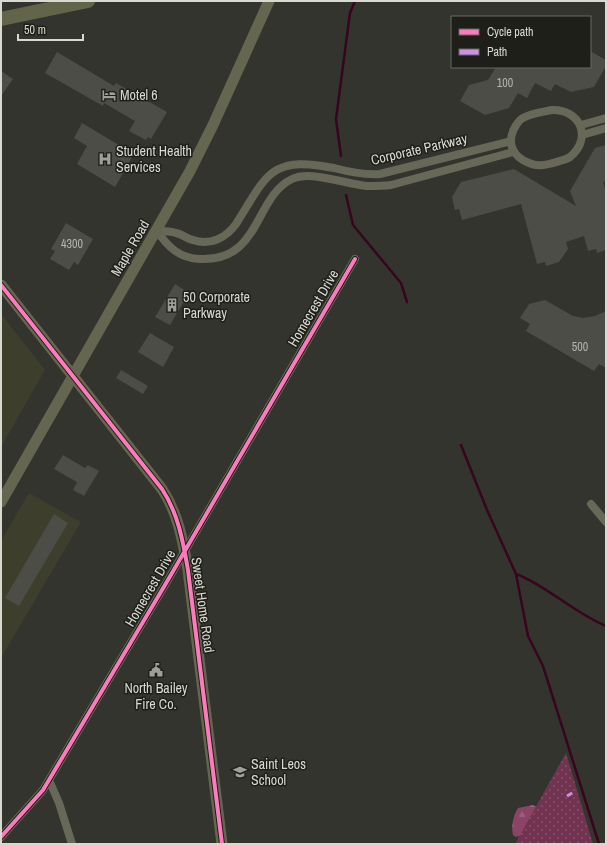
<svg xmlns="http://www.w3.org/2000/svg" width="607" height="845" viewBox="0 0 607 845" font-family="'Archivo Narrow',sans-serif">
<style>
.built{fill:#3d3e2b}
.forest{fill:url(#forest-firs)}
.park{fill:url(#park-dots)}
.lines{fill:none;stroke-linecap:round;stroke-linejoin:round}
.stream{stroke:#37051f;stroke-width:2.5}
.building{fill:#4c4d47}
.street{stroke:#676857;stroke-width:8}
.secondary{stroke:#656650;stroke-width:11}
.highway{stroke:#63654b;stroke-width:14}
.quiet{stroke:#ce8fe9;stroke-width:3;stroke-dasharray:6 3;stroke-linecap:butt}
.cycleway-casing{stroke:#1e1f18;stroke-width:6}
.cycleway{stroke:#fd7abc;stroke-width:4}
.labels{text-anchor:middle;dominant-baseline:central;stroke-width:3;stroke-linejoin:round;paint-order:stroke}
.number-label{font-size:12px;fill:#b5b6ae}
.poi-label{font-size:14px;fill:#d8d9d0;stroke:#1e1f18;text-anchor:start}
.street-label{font-size:14px;fill:#d8d9d0;stroke:#1e1f18}
</style>
<defs>
<pattern id="forest-firs" width="22" height="20" patternUnits="userSpaceOnUse"><rect width="22" height="20" fill="#8b4465"/><path d="M5 1l3.5 6h-7zM16 11l3.5 6h-7z" fill="#9b5e7a"/></pattern>
<pattern id="park-dots" width="8" height="8" patternUnits="userSpaceOnUse"><rect width="8" height="8" fill="#713350"/><path d="M2 2h.1M6 6h.1" fill="none" stroke="#845068" stroke-width="1.8" stroke-linecap="round"/></pattern>
</defs>
<rect width="100%" height="100%" fill="#34342e"/>
<path class="built" d="M1,314L45,370L1,447Z
M29,493L81,522L1,658V541Z"/>
<path class="forest" d="M533,805L540,809L522,835L516,837L513,835C511,826 513,816 518,808Z"/>
<path class="park" d="M566,753L593,844H515Z"/>
<g class="lines">
<path class="stream" d="M341,156L336,119L350,13L355,1
M346,195L353,225L401,283L407,302
M461,445L487,510L516,574L528,636L543,666L599,844
M516,574C546,585 574,613 606,626"/>
</g>
<path class="building" d="M590,51L606,60V66L594,87L571,92L555,84L551,91L535,83L527,98L518,93L509,108L485,115L460,101L469,85L488,80L496,67H590Z
M57,52L114,86L116,83L167,112L151,139L148,137L146,140L129,131L135,121L104,103L103,106L45,73Z
M1,71L13,79L1,96Z
M82,123L134,154L115,187L77,164L87,146L74,138Z
M606,145V181L603,182L606,193V250L597,253L596,249L588,251L584,236L566,242L568,249L559,262L546,266L545,262L537,264L521,204L462,220L459,209L455,210L452,197L461,182L514,169L576,206L570,191L595,148Z
M66,223L93,239L78,265L74,262L69,270L50,259L55,251L51,249Z
M175,284L189,293L170,325L155,317Z
M545,300L573,316L583,318L595,316L606,311V368L599,364L594,371L526,331L530,324L520,318L529,304Z
M150,333L174,347L163,367L138,352Z
M121,370L148,386L143,394L116,378Z
M63,455L85,468L88,465L99,471L84,496L73,490L77,482L54,469Z
M54,514L68,523L19,606L5,598Z"/>
<g class="lines">
<path class="street" d="M552,110C580,109 593,138 570,157C565,160 559,161 553,163C544,165 538,167 529,163C513,157 506,143 515,127C517,124 519,120 523,118C531,113 543,112 552,110Z
M581,125L606,118
M582,135L606,128
M157,231C168,247 179,258 200,259C261,262 254,197 292,179C311,170 345,184 367,186C375,186 383,186 391,185L513,152
M157,231C163,231 170,231 176,233C182,234 187,239 193,240C210,246 226,238 236,224C267,175 270,155 334,168C349,172 364,175 380,174L511,141
M591,504L606,522
M49,780L59,803L72,844
M1,837L43,790L165,585L355,259"/>
<path class="secondary" d="M1,285L162,489C178,513 183,541 188,570L222,844
M1,502L190,171L213,125L269,1"/>
<path class="highway" d="M1,19L88,1"/>
<path class="quiet" d="M567,796L574,792"/>
<g class="cycleway-casing">
<path id="cycleway" d="M1,285L162,489C178,513 183,541 188,570L222,844
M1,837L43,790L165,585L355,259"/>
</g>
<use href="#cycleway" class="cycleway"/>
</g>
<defs>
<g id="hotel-bare" transform="scale(1.08)"><path d="M-6-4.5h1.5V1H6V5H4.5V3h-9V5H-6ZM-4 0a1.8 1.8 0 1 1 3.6 0ZM.5 0V-2.5h3Q6-2.5 6 0Z" fill="#9f9f97" stroke="#1e1f18" stroke-width="2.5" paint-order="stroke"/></g>
<g id="hospital-bare" transform="scale(1.08)"><path d="M-5-5h3v3.5h4V-5h3V5h-3V1.5h-4V5h-3Z" fill="#9f9f97" stroke="#1e1f18" stroke-width="2.5" paint-order="stroke"/></g>
<g id="building-bare" transform="scale(1.08)"><path d="M-4-6H4V6H1V3H-1V6H-4ZM-2.5-4.3h1.7v1.8h-1.7ZM.8-4.3h1.7v1.8H.8ZM-2.5-1h1.7V.8h-1.7ZM.8-1h1.7V.8H.8Z" fill="#9f9f97" stroke="#1e1f18" stroke-width="2.5" paint-order="stroke"/></g>
<g id="civic-bare" transform="scale(1.08)"><path d="M-.6-6.5H3V-4.5H.6V-3L4-1V1h2V6H-6V1h2V-1L-.6-3ZM-1.2 2.5V6h2.4V2.5Z" fill="#9f9f97" stroke="#1e1f18" stroke-width="2.5" paint-order="stroke"/></g>
<g id="school-bare" transform="scale(1.08)"><path d="M0-5L7-2L0 1L-7-2ZM-4 1L0 2.5L4 1V4Q0 6-4 4Z" fill="#9f9f97" stroke="#1e1f18" stroke-width="2.5" paint-order="stroke"/></g>
</defs>
<g fill-rule="evenodd">
<use href="#hotel-bare" x="109" y="95"/>
<use href="#hospital-bare" x="105" y="159"/>
<use href="#building-bare" x="172" y="305"/>
<use href="#civic-bare" x="156" y="670"/>
<use href="#school-bare" x="240" y="772"/>
</g>
<g class="labels">
<g class="number-label">
<text x="505" y="83">100</text>
<text x="72" y="244">4300</text>
<text x="580" y="347">500</text>
</g>
<g class="poi-label">
<text x="120" y="95">Motel 6</text>
<text x="116" y="151">Student Health<tspan x="116" dy="16">Services</tspan></text>
<text x="183" y="297">50 Corporate<tspan x="183" dy="16">Parkway</tspan></text>
<text x="156" y="688" text-anchor="middle">North Bailey<tspan x="156" dy="16">Fire Co.</tspan></text>
<text x="251" y="764">Saint Leos<tspan x="251" dy="16">School</tspan></text>
</g>
<g class="street-label">
<text transform="translate(419 149) rotate(-13)">Corporate Parkway</text>
<text transform="translate(130 248) rotate(-60)">Maple Road</text>
<text transform="translate(313 308) rotate(-60)">Homecrest Drive</text>
<text transform="translate(150 588) rotate(-60)">Homecrest Drive</text>
<text transform="translate(203 605) rotate(82)">Sweet Home Road</text>
</g>
</g>
<rect width="607" height="845" fill="none" stroke="#d8d9d0" stroke-width="4"/>
<rect x="451" y="16" width="140" height="52" fill="#1e1f18" stroke="#686962"/>
<rect x="459" y="29" width="20" height="6" fill="#fd7abc" stroke="#686962"/>
<text x="487" y="36" font-size="12" fill="#d8d9d0">Cycle path</text>
<rect x="459" y="49" width="20" height="6" fill="#ce8fe9" stroke="#686962"/>
<text x="487" y="56" font-size="12" fill="#d8d9d0">Path</text>
<path d="M18 34v6h65v-6" fill="none" stroke="#d8d9d0" stroke-width="2"/>
<text x="24" y="34" font-size="12" fill="#d8d9d0" stroke="#1e1f18" stroke-width="3" paint-order="stroke">50 m</text>
</svg>
